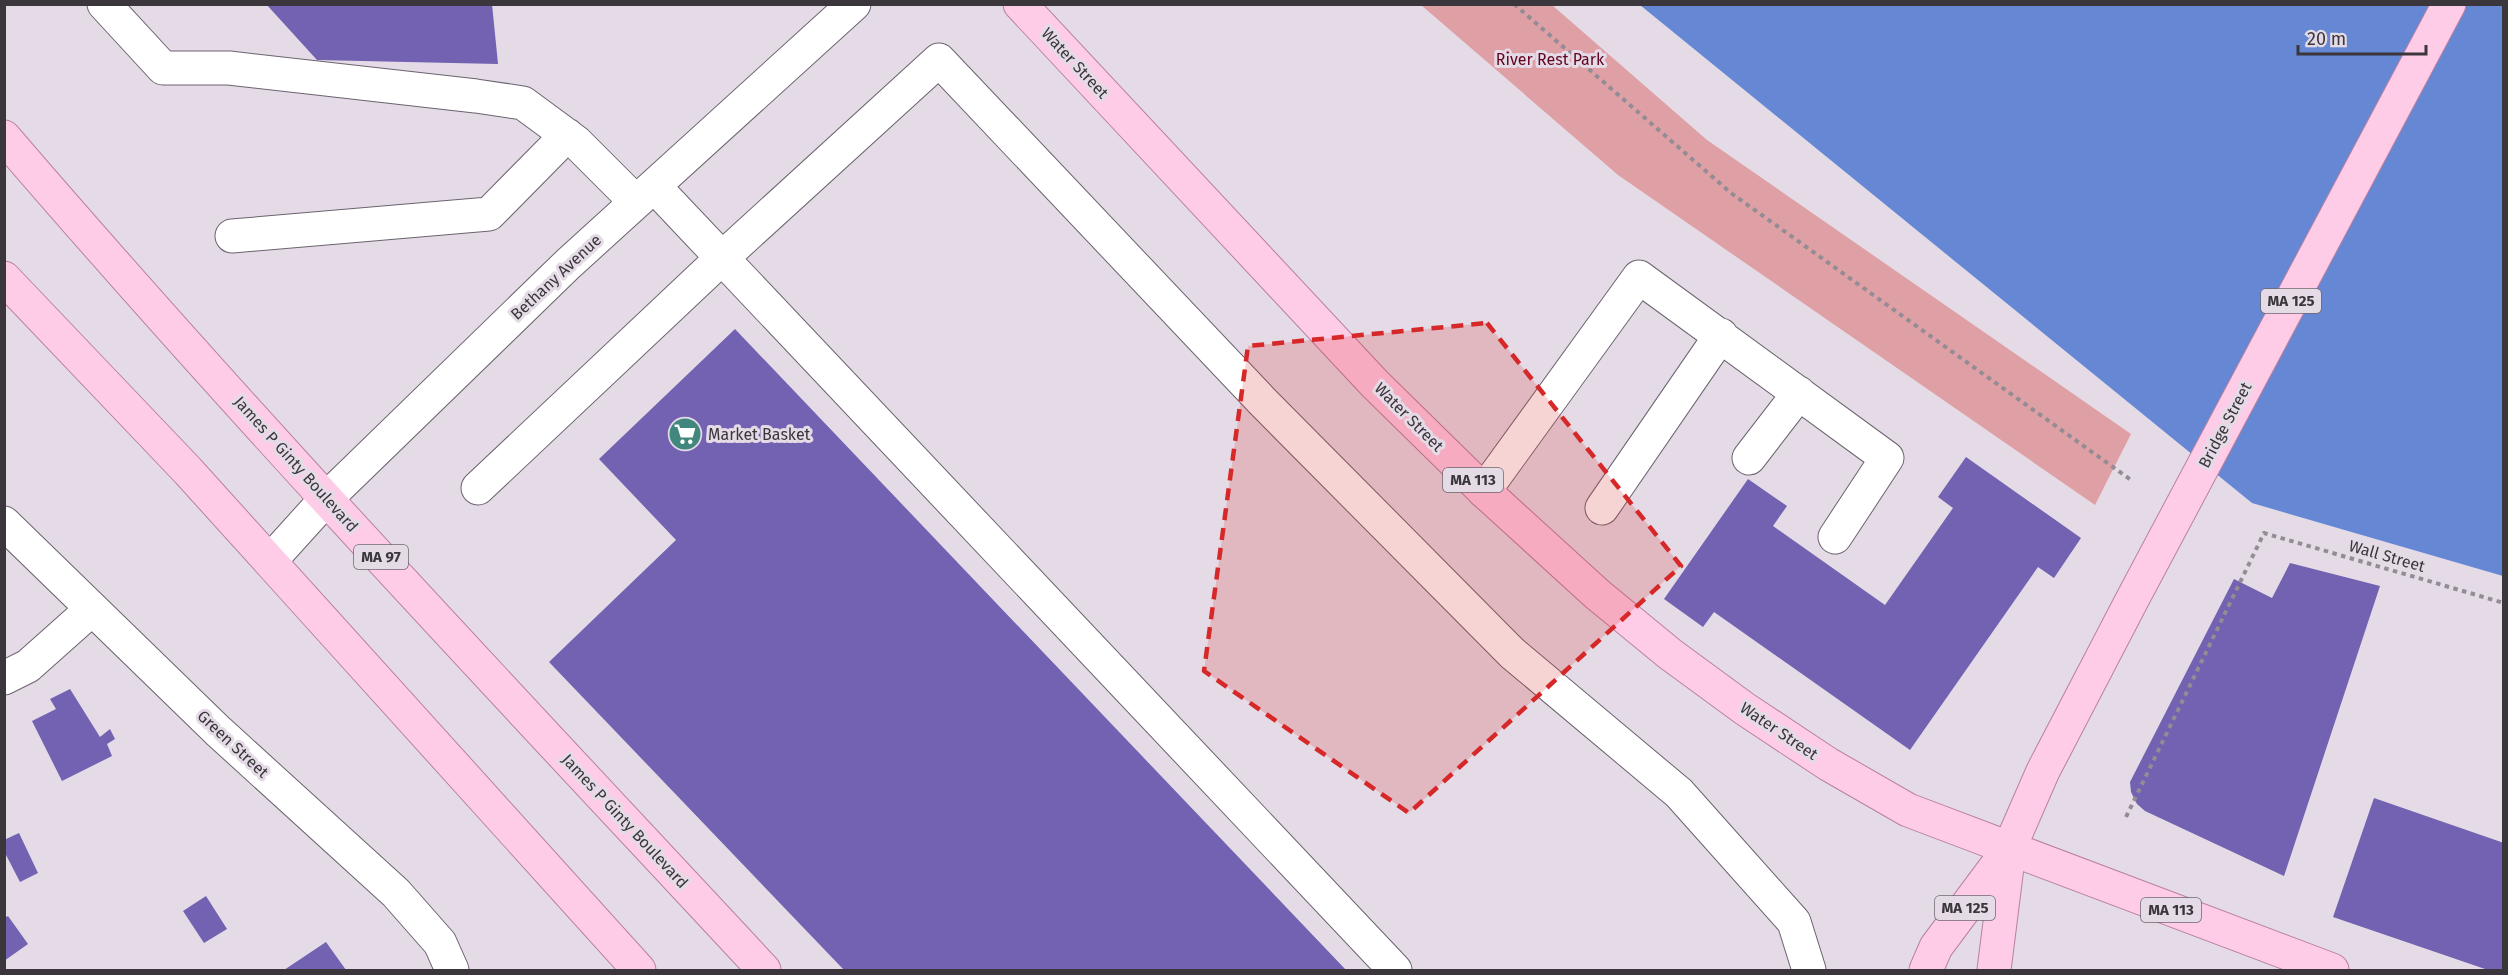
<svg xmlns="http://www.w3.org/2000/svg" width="2508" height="975" viewBox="0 0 2508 975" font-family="'Fira Sans',sans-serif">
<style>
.green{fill:#dfa0a5}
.water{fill:#6587d4}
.building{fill:#7361b1}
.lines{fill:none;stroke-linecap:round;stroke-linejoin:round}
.minor-casing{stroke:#6b636e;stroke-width:35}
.major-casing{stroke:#b981a0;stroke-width:35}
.path{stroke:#938c95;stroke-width:4;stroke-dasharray:4.5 4.5;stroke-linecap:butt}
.minor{stroke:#fff;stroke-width:33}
.major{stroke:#fecce7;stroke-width:33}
.marked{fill:#d62828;fill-opacity:0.2;stroke:#d62828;stroke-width:4.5;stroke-dasharray:12 8;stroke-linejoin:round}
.labels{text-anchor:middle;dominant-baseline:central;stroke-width:6;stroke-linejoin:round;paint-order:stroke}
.shield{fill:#e4dbe7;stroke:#6d686f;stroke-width:1.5}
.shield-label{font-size:15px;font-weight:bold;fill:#3a363b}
.park-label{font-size:16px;fill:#61041f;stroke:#e4dbe7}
.street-label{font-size:16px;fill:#3a363b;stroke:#e4dbe7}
.poi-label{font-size:16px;fill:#3a363b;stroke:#e4dbe7;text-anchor:start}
</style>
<rect width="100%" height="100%" fill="#e4dbe7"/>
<path class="green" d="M1421,5H1552L1707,140L2131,434L2095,505L1618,175Z"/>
<path class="water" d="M1640,5H2503V576L2252,503Z"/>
<path class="building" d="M266,4H492L498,64L317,60Z
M735,329L1346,970H844L549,662L676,540L599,459Z
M1966,457L2081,538L2054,578L2038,567L1910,750L1714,612L1703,627L1664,599L1748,479L1787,506L1773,526L1885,605L1953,508L1938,497Z
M2290,563L2380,586L2284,876L2145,811L2137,804L2131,792L2130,782L2234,579L2272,598Z
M70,689L100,737L110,729L115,739L107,744L112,756L62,781L32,721L56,709L50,699Z
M2374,798L2504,843V970H2488L2333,917Z
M19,833L38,873L20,882L4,851V840Z
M206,896L227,929L204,943L183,911Z
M8,916L28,944L4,961V918Z
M326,942L346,970H284Z"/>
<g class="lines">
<g class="minor-casing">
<path id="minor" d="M104,4L163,68H229L476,96L523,103L576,142L636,202
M654,186L1395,970
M232,236L489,214L567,135
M1749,458L1799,393
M478,488L722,258L939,60L1262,401L1512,653L1679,793L1794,922L1809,970
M1484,491L1639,277L1887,458L1835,537
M1602,508L1721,335
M4,523L218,731L396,893L440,943L452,970
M270,561L327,498L568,264L854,4
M4,678L28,666L92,609"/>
</g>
<g class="major-casing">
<path id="major" d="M1020,4L1375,384L1484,491L1597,594L1670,654L1745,709L1828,764L1908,810L2332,970
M4,137C249,422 508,695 764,970
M4,278L188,471L639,970
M1926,970L1936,947L2009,849L2043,771L2133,598L2449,4
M1994,970L2009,851"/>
</g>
<path class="path" d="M1514,4L1731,193L2131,480
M2126,817L2264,533L2504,603"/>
<use href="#minor" class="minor"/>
<use href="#major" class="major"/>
</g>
<path class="marked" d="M1487,323L1681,566L1409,813L1204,671L1248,346Z"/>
<defs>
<g id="supermarket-disc" transform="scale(1.725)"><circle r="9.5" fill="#42877e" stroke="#e4dbe7"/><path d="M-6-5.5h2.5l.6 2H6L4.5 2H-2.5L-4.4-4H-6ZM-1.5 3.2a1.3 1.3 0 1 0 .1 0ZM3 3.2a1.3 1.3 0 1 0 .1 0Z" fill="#fff"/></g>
</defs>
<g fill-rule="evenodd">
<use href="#supermarket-disc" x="685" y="434"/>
</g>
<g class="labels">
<g class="shield">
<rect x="2261" y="289" width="60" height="24" rx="4.5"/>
<rect x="1443" y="468" width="60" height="24" rx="4.5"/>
<rect x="354" y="545" width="54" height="24" rx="4.5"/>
<rect x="1935" y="896" width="60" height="24" rx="4.5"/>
<rect x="2141" y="898" width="60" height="24" rx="4.5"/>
</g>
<g class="shield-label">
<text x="2291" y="301">MA 125</text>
<text x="1473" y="480">MA 113</text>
<text x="381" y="557">MA 97</text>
<text x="1965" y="908">MA 125</text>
<text x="2171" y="910">MA 113</text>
</g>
<g class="park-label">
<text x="1550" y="59">River Rest Park</text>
</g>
<g class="street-label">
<text transform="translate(1075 63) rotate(47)">Water Street</text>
<text transform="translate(556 277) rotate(-43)">Bethany Avenue</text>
<text transform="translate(1409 417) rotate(45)">Water Street</text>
<text transform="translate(2225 425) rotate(-62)">Bridge Street</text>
<text transform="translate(296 464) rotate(48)">James P Ginty Boulevard</text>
<text transform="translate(2387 556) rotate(16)">Wall Street</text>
<text transform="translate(1779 731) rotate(34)">Water Street</text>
<text transform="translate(233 744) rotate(43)">Green Street</text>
<text transform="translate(625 821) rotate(47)">James P Ginty Boulevard</text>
</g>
<g class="poi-label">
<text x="708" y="434">Market Basket</text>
</g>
</g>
<rect width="2508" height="975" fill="none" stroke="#3a363b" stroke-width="12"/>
<path d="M2298 45v9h128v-9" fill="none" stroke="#3a363b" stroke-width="3"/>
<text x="2307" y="45" font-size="18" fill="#3a363b" stroke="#e4dbe7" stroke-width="4.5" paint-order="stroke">20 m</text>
</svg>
